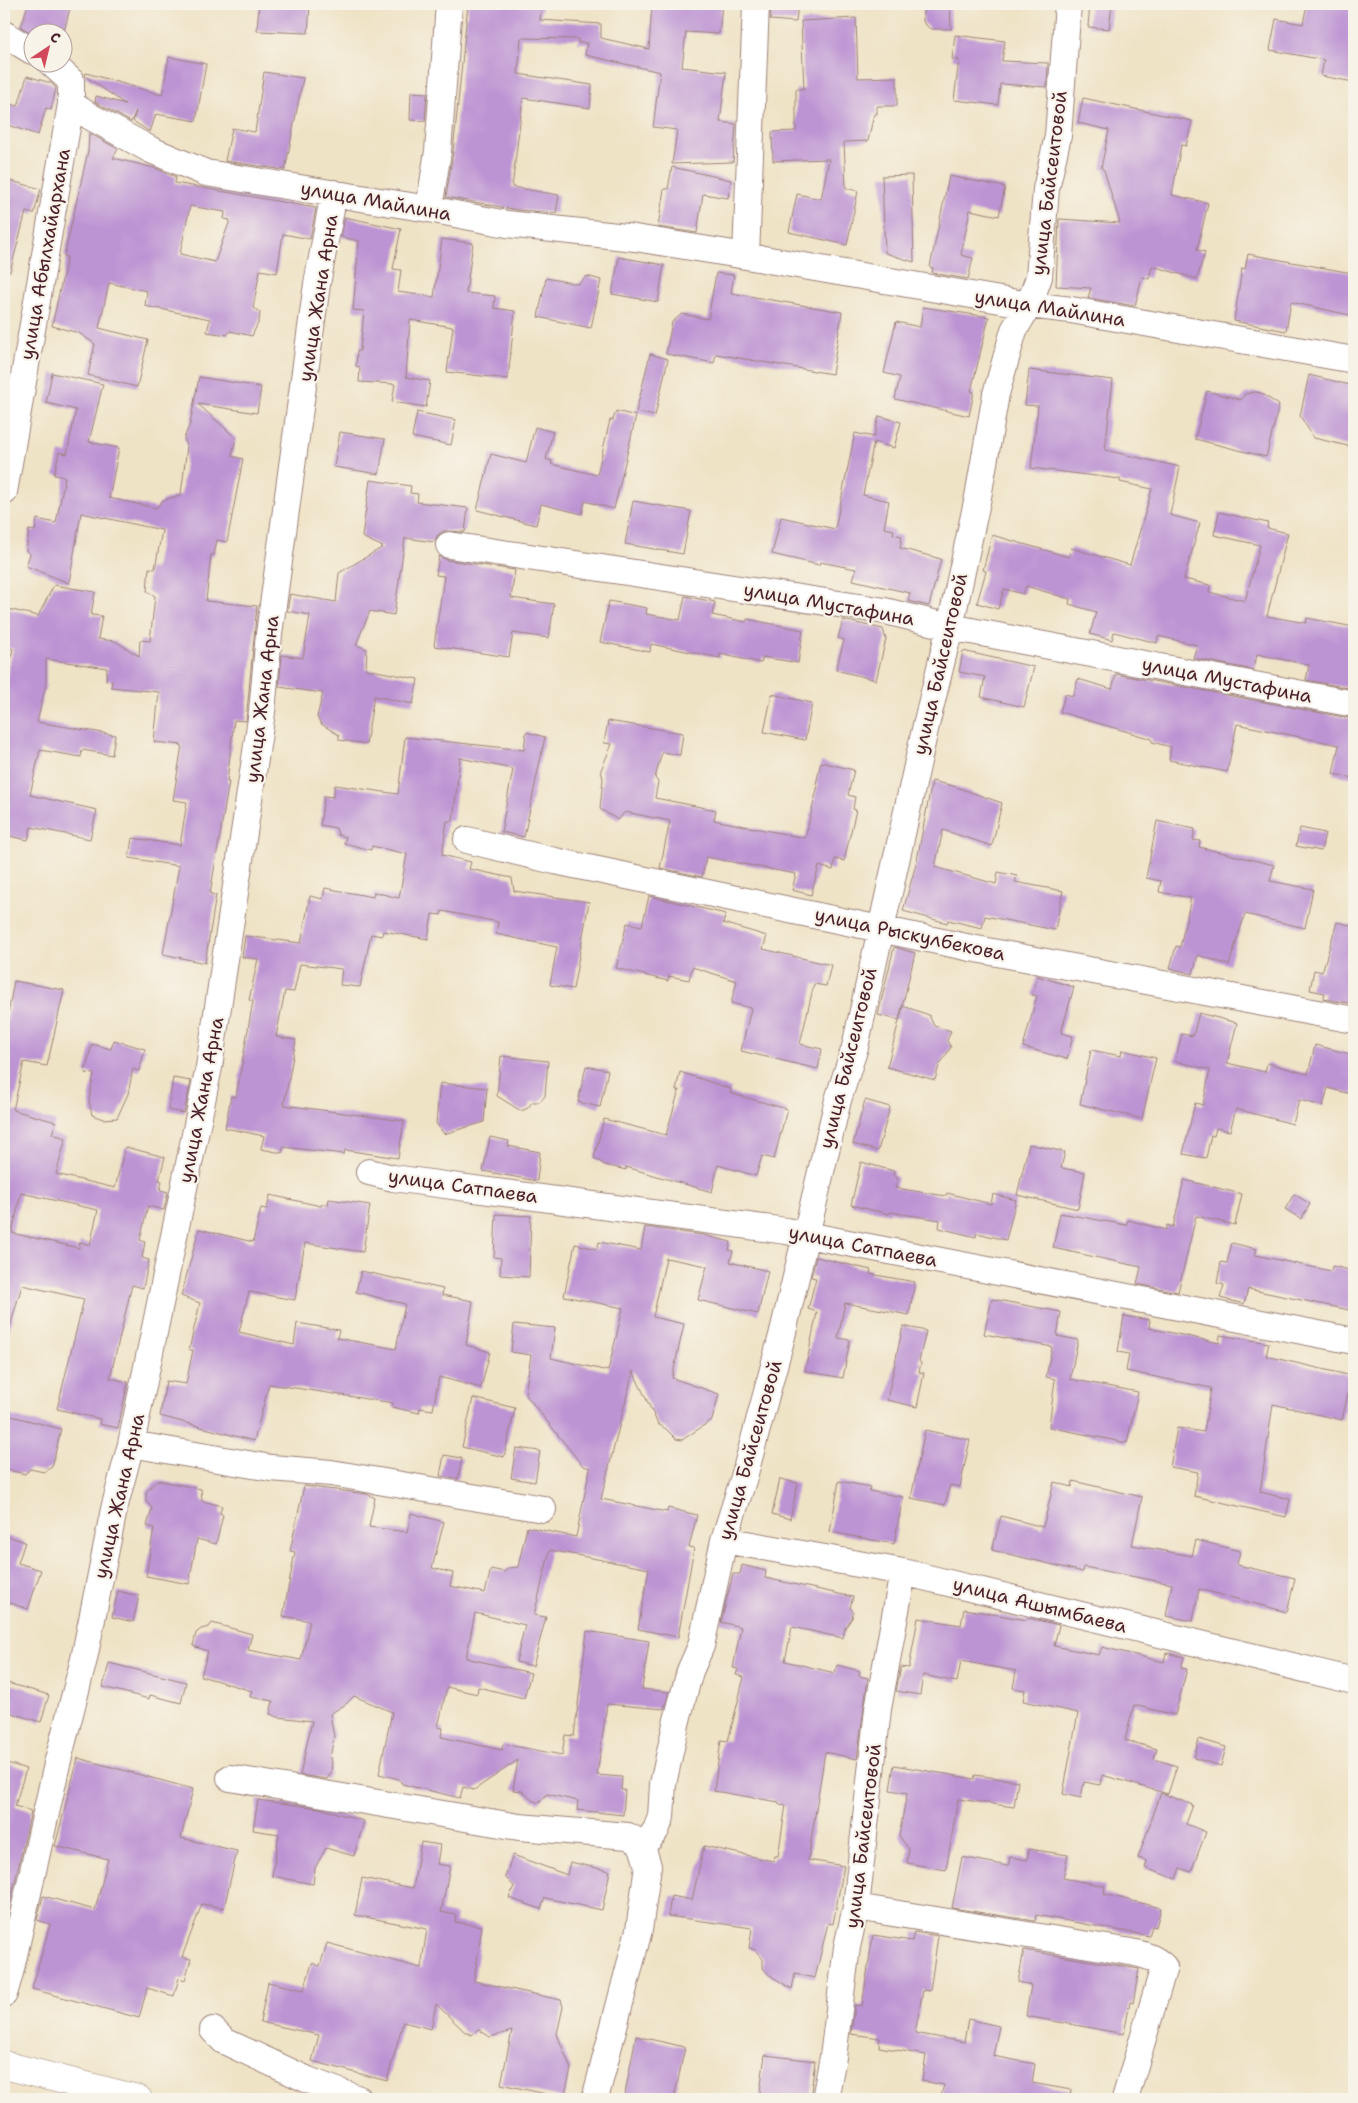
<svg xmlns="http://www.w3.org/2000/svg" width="1358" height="2103" viewBox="0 0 1358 2103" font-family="'Shantell Sans',sans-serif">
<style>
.building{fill:#bc93d3;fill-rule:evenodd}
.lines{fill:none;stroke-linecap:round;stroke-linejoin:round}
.minor-casing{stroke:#9c8178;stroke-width:28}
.major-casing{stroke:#9c8178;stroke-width:29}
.minor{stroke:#fff;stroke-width:26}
.major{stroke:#fff;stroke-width:28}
.labels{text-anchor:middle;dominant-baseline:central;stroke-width:4.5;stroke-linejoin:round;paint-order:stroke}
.street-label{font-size:19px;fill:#4a1f2b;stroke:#f7f3e8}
</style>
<rect width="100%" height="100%" fill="#f7f3e8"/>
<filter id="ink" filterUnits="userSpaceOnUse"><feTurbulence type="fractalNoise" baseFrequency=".02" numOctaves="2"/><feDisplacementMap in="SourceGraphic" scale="10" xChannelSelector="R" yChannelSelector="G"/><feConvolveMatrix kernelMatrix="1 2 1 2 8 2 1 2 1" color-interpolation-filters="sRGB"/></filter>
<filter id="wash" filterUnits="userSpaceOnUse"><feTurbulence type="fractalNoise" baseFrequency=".0096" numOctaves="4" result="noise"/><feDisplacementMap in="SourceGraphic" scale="20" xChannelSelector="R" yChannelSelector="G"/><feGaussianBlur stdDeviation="1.12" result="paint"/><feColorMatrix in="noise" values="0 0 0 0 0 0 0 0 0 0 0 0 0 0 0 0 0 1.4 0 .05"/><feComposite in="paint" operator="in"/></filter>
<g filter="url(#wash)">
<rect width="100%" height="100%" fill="#efe3c6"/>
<g id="blocks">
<path class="building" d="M28,4H71L64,32H30L21,27Z
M259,4H310L308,33L257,31Z
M468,4H542L540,20L601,24V38L649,49L652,4H722L719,34L686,32L682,67L726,72L720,122L736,124L733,162L672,164L677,130L653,127L660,72L585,55L587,43H578V39L521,38L518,74L592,85L590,108L523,98L512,187L559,195L556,213L518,210L446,197L453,152Z
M771,4H798L796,22L770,20Z
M923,4H950L951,29H930L923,22Z
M1090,4H1112L1109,29L1088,27Z
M1307,4H1354V82L1321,76L1324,60L1270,50L1276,19L1303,24Z
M856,18L858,78L897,77V106H877V114H874L868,141L844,142L846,188L858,191L847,245L789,232L797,194L821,199L829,159L773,161L772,132L796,131V89H804L801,21Z
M955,35L1005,41L1002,61L1048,63L1047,87L1000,84L998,105L954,100L959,60L952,59Z
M169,57L206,64L196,121L156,114L150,132L133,121L136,111L131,122L95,102L96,96L125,104L85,76L86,73L162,95Z
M264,72L303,78L285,170L225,161L232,128L255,132Z
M27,76L51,83L56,88L51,110L46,108L38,135L4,124L9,104L18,106Z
M411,92L427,93L425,121L410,120Z
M1083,98L1192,121L1186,146L1181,145L1172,195L1208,203L1197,250L1205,252L1197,279L1152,266L1149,279L1142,277L1135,306L1088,298L1091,288L1056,286L1059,219L1120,223L1104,170L1101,168L1109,130L1078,123Z
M89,133L118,149L113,158L155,168L176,177L175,183L316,208L310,239L283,234L277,273L260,270L253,308L260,312L259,321L252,336L230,331L227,335L207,332L210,319L145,306L147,291L109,283L99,328L148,340L137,387L88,375L95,344L79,333L52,326L67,257L64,256L69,235L88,151ZM190,206L225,212L224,219L230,220L215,262L180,254Z
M672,167L731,180L728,198L703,194L697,233L658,227L664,189H668Z
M912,175L914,262L885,253L882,176Z
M949,176L1005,187L999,216L970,210L961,255L973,258L968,279L932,273L933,268L930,267Z
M4,179L41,189L34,214L26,212L10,272L4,271Z
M345,217L401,229L393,269L401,270L398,292L434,297L442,239L473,243L466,293L495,296L494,308L515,311L508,379L447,372L453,327L410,320L406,377L430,381L426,407L392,402L395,384L359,382L360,367L356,366L357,351H360L364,311L353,310L359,241L341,237Z
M1248,254L1352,273L1350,280L1354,281V316L1291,302L1286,331L1234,321L1242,268L1245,269Z
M619,257L664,265L658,302L612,294Z
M716,273L734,275L731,293L842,312L832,374L716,354L714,363L666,354L672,322L682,314L708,319Z
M587,276L601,280L591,328L538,317L546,278L578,284Z
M923,307L989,317L971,391L974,392L969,416L895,399L900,377L884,373L896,322L920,327Z
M650,354L668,359L655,416L636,412Z
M1029,370L1113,380L1105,450L1180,467L1170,515L1200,523L1184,579L1210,585L1209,592L1245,601L1260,545L1214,535L1219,512L1268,523L1267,528L1288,533L1267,616L1306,623L1307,618L1354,627V689L1306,680L1309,665L1257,654L1254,670L1193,658L1197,645L1158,636L1157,643L1114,632L1112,640L1090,634L1096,612L1069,604L1070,599L1026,586L1023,594L1004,589L998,609L977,603L986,571L983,570L992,535L1069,557L1071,548L1130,565L1152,489L1120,482V479L1031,468L1038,406L1025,405Z
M52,373L103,384L89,442L119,448L109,498L156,508L163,500L181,495L187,446L184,438L190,424L199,377L261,387L257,413L198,404L236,438L232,456L243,459L227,542L217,540L214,555H211L206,601L257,606L246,721L234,720L227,782H229L210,894L216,895L205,963L163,954L179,866L129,858L132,838L180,845L187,802L173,800L182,745L154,742L159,692L111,687L112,681L106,680L107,668L46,659V684L37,722L115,735L112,755L82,750L81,757L40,750L30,795L97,810L90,839L31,827L28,840L4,835V688L13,649L4,647V608L38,616L54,585L95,592L91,615L102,616L98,639L115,641L139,656L140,640L150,641L155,596L147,591L149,568L155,569L162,530L81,513L69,583L26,566L30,554L26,551L29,530L35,531L37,519L56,523L65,477L54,475L59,452L67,454L76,410L46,403Z
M1309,375L1354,386V418L1348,446L1314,438L1300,416Z
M1207,391L1241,400L1245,394L1255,392L1261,393L1279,405L1266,457L1195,439Z
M616,411L636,416L614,509L585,501L582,514L541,504L536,525L477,510L491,454L526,463L535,427L553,432L546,459L552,461L551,464L597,475L610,420H613Z
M417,412L456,420L451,445L412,437Z
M879,416L901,422L894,448L874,442L863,495L889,501L884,528L894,530L893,534L902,536L900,548L941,559L929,606L908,601L910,593L853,580L856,569L820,562L819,565L772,554L781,517L835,529L855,433L874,437Z
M340,432L385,439L379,474L334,467Z
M370,480L411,486L410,493L418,494L417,502L468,508L465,532L444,531L438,535L434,542L405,538L394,615L370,611L356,645L367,649L366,669L418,679L413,704L374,696L366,744L339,740V735L321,724L317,717L323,693L279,687L282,655L303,658L310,615L287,611L290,594L336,602L339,573L383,547L362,537Z
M633,501L691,511L683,554L625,544Z
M439,556L447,560L515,570L511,598L554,604L549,638L513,633L509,657L434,646L444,576L436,575Z
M685,596L715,602L712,615L746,622L747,619L803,630L798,663L763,657L761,663L720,654V658L651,644L650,652L600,642L609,601L647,608L646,614L680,620Z
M843,620L883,629L886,639L876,680L836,670L844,640L838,638Z
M963,651L1034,667L1024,707L981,697L985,677L959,672Z
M1116,674L1354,719V778L1333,774L1339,745L1237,724L1227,772L1169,760L1171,747L1152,742V739L1060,712L1065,694L1073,696L1078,679L1112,689Z
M772,694L812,703L805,740L764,732Z
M608,721L683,733L680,755L662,752L655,778L658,782L655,798L716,810L714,820L805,838L818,785L816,784L821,762L854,770L848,795L855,797L853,809L856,810L844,861L835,859L833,870L819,866L811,895L792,890L796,874L706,857L702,877L660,868L670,821L625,812L618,820L600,809L603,779L601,770L612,744L604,743Z
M526,732L545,737L524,837L501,832L513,769L460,758L453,821H447L442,855L471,862L469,869L512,878L514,891L589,902L573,989L550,985L557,947L496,934L498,922L442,911L441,915L432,914L428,939L383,931L382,936L371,934L360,987L340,985L342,969L300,964L294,992L285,991L276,1037L296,1040L284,1105L404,1121L398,1158L345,1150L344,1154L283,1147L282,1153L261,1149L264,1136L225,1128L231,1096L236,1097L253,1001L249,1000L258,959L242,957L245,936L301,943L310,896L323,899L325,888L373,897L374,892L399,898L407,854L372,846L371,850L344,843L346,837L338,835L336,828L320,825L324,796L333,797L335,785L398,794L405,737L524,750Z
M932,781L953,786L1002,803L992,846L943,830L935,867L996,884L998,872L1017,876L1015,882L1063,891L1055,930L985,916L982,928L948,920L947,923L903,911L917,860Z
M1157,821L1195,829L1193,840L1200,841L1199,847L1274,865L1270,881L1313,889L1305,928L1245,914L1229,965L1198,955L1193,974L1170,968L1176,946L1180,947L1191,898L1159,892L1161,881L1146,878Z
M1300,828L1325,833L1321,851L1296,846Z
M649,896L726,914L723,923L767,936L763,949L831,965L826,986L814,984L800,1044L822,1049L818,1069L741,1051L751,1008L731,1003L737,981L692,967L689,980L669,976L668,981L616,968L627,923L642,926Z
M1337,922L1354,926V978L1349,1003L1323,999L1325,993L1310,990L1314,970L1322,972Z
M894,947L915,953L899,1020L878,1015Z
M1037,976L1074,987L1061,1033L1073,1036L1067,1059L1023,1047L1037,996L1032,995Z
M14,981L64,990L47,1066L24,1062L13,1110L56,1122L52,1134L66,1138L56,1174L115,1188L125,1147L165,1157L159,1180L162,1181L160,1190L168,1192L164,1210L148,1206L140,1240L145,1242L142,1258L149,1260L143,1288L132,1285L110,1378L128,1382L118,1428L99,1424L100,1419L57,1409L84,1299L22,1285L9,1330L4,1329V1036ZM21,1193L98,1210L90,1245L80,1242L79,1248L12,1233Z
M903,1006L929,1015L934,1026L951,1031L947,1041L951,1047L939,1066L935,1080L887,1067Z
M1199,1013L1237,1023L1227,1063L1265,1072L1267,1063L1308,1074L1315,1045L1354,1055V1095L1328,1088L1323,1106L1299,1100L1293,1124L1236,1109L1230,1131L1216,1128L1214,1136L1211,1135L1206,1158L1183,1154L1195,1103L1203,1105L1210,1070L1175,1061L1182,1034L1193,1036Z
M114,1040L145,1049L139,1071L133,1069L128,1094L117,1118L103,1119L92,1115L89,1100L94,1074L85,1073L92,1044L111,1049Z
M1091,1050L1121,1056L1122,1050L1156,1058L1142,1119L1080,1104Z
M501,1056L548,1061L545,1096L540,1102H532L528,1108L521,1111L497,1096Z
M586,1066L608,1070L600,1107L578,1102Z
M680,1072L731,1089L730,1093L787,1109L774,1159L762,1156L756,1176L718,1165L712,1192L626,1167V1170L605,1165L594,1158L604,1119L666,1135L679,1090H676Z
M173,1078L191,1081L184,1113L168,1110Z
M440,1083L487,1088L484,1122L444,1134L436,1123Z
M865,1100L890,1107L878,1151L853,1144Z
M490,1137L509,1141L508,1146L540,1152L537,1181L483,1171Z
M1029,1144L1065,1152L1061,1168L1085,1172L1078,1209L1017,1195Z
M861,1162L894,1171L893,1175L898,1178L895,1188L946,1196L947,1193L991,1204L993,1194L1016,1200L1006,1240L977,1233L976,1237L939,1228L940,1220L890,1212L889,1214L851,1205Z
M1184,1180L1242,1194L1235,1225L1196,1216L1178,1292L1137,1284L1141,1267L1053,1248L1060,1213L1126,1225L1128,1220L1166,1230L1167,1225L1173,1227Z
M1294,1194L1310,1204L1301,1219L1285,1209Z
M270,1195L321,1206L322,1204L328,1205L329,1199L370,1205L363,1252L305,1243L295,1300L249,1292L239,1332L294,1345L297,1323L339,1330L337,1338L396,1349L405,1304L356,1292L361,1271L443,1289L442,1295L473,1301L466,1345L490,1352L481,1388L439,1377L433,1410L420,1408L419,1413L392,1407L393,1403L269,1384L254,1441L160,1416L166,1381L186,1384L193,1350H189L200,1303L181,1296L199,1229L253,1242L261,1208L267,1209Z
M496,1214L531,1216L529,1277L500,1275L501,1258L494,1257Z
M645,1227L703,1235L731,1242L729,1250L733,1251L730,1262L768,1271L758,1314L698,1300L707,1266L666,1258L653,1317L684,1324L672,1378L719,1394L712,1420L682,1440L676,1439L666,1429L658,1424L633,1371L601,1499L667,1512L668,1508L697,1515L689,1547L694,1548L678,1637L638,1629L649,1569L550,1550L534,1615L546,1617L533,1666L516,1662L525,1625L475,1613L466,1658L531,1673L524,1698L478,1687L477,1694L447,1687L438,1727L443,1728L441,1737L502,1750L503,1744L562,1755L565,1735L574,1736L587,1631L649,1641L642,1689L669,1692L664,1709L607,1704L597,1775L622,1777L621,1790H625L623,1815L577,1810L578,1801L547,1794L539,1803L532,1800L522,1791L513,1790L518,1760L474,1790L463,1787L460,1798L402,1784L399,1779L379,1774L392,1712L354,1696L346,1704L330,1714L334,1737L330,1758L332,1762L331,1773L327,1779L300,1775L312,1721L278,1717L270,1714L273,1701L250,1697L252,1691L201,1676L208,1651L193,1646L196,1633L201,1629L209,1627L212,1623L252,1634L248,1650L301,1660L310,1621L283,1616L295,1552L290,1551L304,1486L367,1494L375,1498L369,1527L407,1532L411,1513L444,1522L432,1568L453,1573L450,1586L485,1593L491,1569L504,1572L508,1568L518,1567L527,1527L576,1537L590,1468L583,1466L525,1394L531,1355L511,1352L514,1324L555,1328L551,1358L608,1371L623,1308L564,1296L575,1244L597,1249L599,1242L641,1250Z
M1232,1243L1257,1249L1255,1255L1331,1271L1332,1266L1354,1271V1311L1248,1289L1244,1304L1220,1298L1224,1285L1217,1283L1221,1262L1227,1263Z
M816,1257L871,1270L870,1274L915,1282L909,1315L845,1303L838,1338L850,1340L843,1378L805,1371L817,1312L808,1309L816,1278L811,1277Z
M992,1299L1061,1312L1057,1336L1078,1340L1070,1379L1138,1392L1127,1443L1049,1427L1055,1379L1046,1377L1052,1347L984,1334Z
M1124,1316L1150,1320L1149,1328L1219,1343L1220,1335L1269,1343L1266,1356L1352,1376L1342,1420L1273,1404L1260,1492L1290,1499L1286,1517L1194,1496L1198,1472L1170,1467L1177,1428L1204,1432L1211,1388L1126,1371L1129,1354L1118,1352Z
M903,1326L926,1331L919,1361L921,1363L919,1372L924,1373L917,1407L887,1400Z
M473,1398L515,1408L504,1457L462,1447Z
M4,1414L61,1429L52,1467L44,1472L30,1469L25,1474L4,1469Z
M925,1430L970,1440L960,1487L950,1485L945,1505L911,1498Z
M516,1448L540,1451L535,1482L511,1478Z
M444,1455L462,1458L458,1479L440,1476Z
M780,1479L798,1483L790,1519L772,1514Z
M157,1480L201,1489L202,1501L222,1506L220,1513L223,1515L216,1544L197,1539L189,1584L146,1576L154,1528L147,1526L152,1508L146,1501V1492Z
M839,1481L870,1487L869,1491L903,1497L894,1544L830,1532Z
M1073,1481L1142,1497L1132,1545L1192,1556L1196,1540L1240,1551L1237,1565L1295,1578L1287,1612L1199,1589L1193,1621L1166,1616L1172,1584L1084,1567L1083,1572L992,1550L1001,1516L1043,1527L1054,1482L1072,1487Z
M4,1535L25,1542L18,1563L41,1570L28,1609L4,1601Z
M742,1565L766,1571L765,1578L853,1597L850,1608L853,1611L852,1618L845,1628L843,1638L792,1627L785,1661L835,1673L837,1665L860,1671L859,1676L868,1678L857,1759L825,1752L808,1860L844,1866L833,1924L828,1923L815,1978L795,1974L792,1989L768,1974L763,1968V1959L755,1950L749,1948L752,1928L668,1916L671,1896L692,1900L704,1846L773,1861L775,1856H778L786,1805L779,1804V1802L714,1791L721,1740L728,1741L744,1677L736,1675L738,1669L733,1668L741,1627L721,1622L733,1574H740Z
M118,1591L139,1596L133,1622L112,1617Z
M964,1609L1027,1620L1028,1618L1059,1625L1054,1646L1099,1655L1102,1647L1164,1662L1166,1653L1184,1657L1181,1668L1187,1669L1175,1715L1134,1705L1125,1740L1157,1749L1154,1759L1177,1766L1168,1794L1102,1775L1100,1785L1084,1782L1081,1798L1063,1794L1078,1713L1023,1701L1025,1690L1013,1688L1016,1671L961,1661L957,1682L923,1675L920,1695L896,1691L901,1667L909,1668L918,1618L961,1625Z
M109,1663L186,1682L181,1703L150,1695L149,1699L103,1687Z
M4,1682L49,1695L41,1722L4,1711Z
M1199,1739L1226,1747L1221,1766L1194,1758Z
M78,1758L193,1789L181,1838L237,1851L224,1908L202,1904L182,1957L191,1959L185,1980L179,1978L174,1996L147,1988L139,2018L32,1989L50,1924L37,1920L43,1896L95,1910L108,1859L55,1846Z
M4,1762L26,1769L15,1806L31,1811L8,1912L4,1911Z
M894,1765L974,1779L975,1775L1018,1781L1014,1807L958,1799L946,1870L907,1863L909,1849L899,1836L907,1793L890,1790Z
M1161,1793L1193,1805L1186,1824L1206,1832L1191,1872L1180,1868L1176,1879L1145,1868L1147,1861L1138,1858Z
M258,1800L319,1808L364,1821L354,1856L326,1848L315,1868L313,1884L272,1876L279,1834L253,1830Z
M421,1842L440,1845L437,1864L450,1866L441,1912L456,1915L455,1922L482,1926L474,1981L561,2000L563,2007L557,2034L571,2069L564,2098L501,2084L512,2031L490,2037L478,2029L472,2035L465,2032L436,2004L431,2029L403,2022L387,2081L312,2061L319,2035L260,2022L268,1982L304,1990L312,1963L320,1966L327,1943L421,1968L427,1929L355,1915L362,1878L413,1888Z
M1029,1849L1068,1855L1063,1878L1105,1886L1104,1894L1161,1908L1156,1927L1152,1926L1149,1936L1036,1915L1035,1921L952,1908L962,1857L1008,1866L1010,1857L1027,1860Z
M513,1855L567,1875L570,1862L610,1871L602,1910L545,1898L541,1909L509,1898L514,1886L505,1877Z
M914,1932L938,1936L930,1991L923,1990L915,2033L964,2042L968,2019L999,2026L993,2056L1035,2064L1032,2083L1071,2090L1070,2099H940L944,2085L922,2081L926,2055L879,2047L880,2038L851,2034L855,2005L862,2006L873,1935L912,1941Z
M1024,1950L1139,1969L1133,2003L1130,2002L1124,2034L1026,2016L1031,1985L1018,1982Z
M636,2036L685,2047L674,2099H624Z
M765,2055L815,2061L810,2099H759Z"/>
</g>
</g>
<g filter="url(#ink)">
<use href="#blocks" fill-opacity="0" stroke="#9c8178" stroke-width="1"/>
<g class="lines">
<g class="minor-casing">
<path id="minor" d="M4,34L32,51
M50,62L71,81V104L91,117L151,150L206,173L429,209L507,224L635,238L746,256L1029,305L1071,310L1354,360
M429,209L438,151L449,4
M746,256L756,4
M4,492L71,104
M449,545L885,611L950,627L1354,704
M467,840L555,861L971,948L1354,1020
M369,1172L393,1178L786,1231L1354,1341
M131,1444L271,1468L331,1473L543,1509
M724,1540L903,1572L1354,1681
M230,1778L519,1827L628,1836L641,1843
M856,1907L1107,1948C1125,1952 1151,1952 1164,1967L1125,2099
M4,1994L10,1973L57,1764L84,1659L114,1509L131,1444L209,1067L262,712L269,634L317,284L334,193
M213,2030L224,2041L308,2080L359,2099
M595,2099L639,1930L648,1866L641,1843L650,1838L656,1830L661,1817L663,1784L677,1720L690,1671L701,1646L724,1540L744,1477L782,1336L838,1100L855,1047L926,725L950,627L978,497L996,394L1014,330L1029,305L1039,277L1046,189L1058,136L1068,4
M825,2099L833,2057L847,1947L856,1907L878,1709L903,1572"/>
</g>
<g class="major-casing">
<path id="major" d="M4,2065L138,2099"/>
</g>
<use href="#minor" class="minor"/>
<use href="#major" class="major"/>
</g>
</g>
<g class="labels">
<g class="street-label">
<text transform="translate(1049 183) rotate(-83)">улица Байсеитовой</text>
<text transform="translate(376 201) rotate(10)">улица Майлина</text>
<text transform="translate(45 254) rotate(-80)">улица Абылхайархана</text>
<text transform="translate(318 298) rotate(-81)">улица Жана Арна</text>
<text transform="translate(1050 308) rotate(9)">улица Майлина</text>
<text transform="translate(829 604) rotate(10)">улица Мустафина</text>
<text transform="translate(940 664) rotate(-77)">улица Байсеитовой</text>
<text transform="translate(1227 680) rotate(11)">улица Мустафина</text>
<text transform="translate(262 699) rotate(-83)">улица Жана Арна</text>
<text transform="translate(910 934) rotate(12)">улица Рыскулбекова</text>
<text transform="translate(848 1058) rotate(-76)">улица Байсеитовой</text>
<text transform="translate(201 1100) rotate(-79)">улица Жана Арна</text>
<text transform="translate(463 1186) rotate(8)">улица Сатпаева</text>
<text transform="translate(863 1246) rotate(11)">улица Сатпаева</text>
<text transform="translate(750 1450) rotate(-74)">улица Байсеитовой</text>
<text transform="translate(119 1496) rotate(-77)">улица Жана Арна</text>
<text transform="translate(1040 1605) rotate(14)">улица Ашымбаева</text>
<text transform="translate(863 1836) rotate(-83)">улица Байсеитовой</text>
</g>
</g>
<rect width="1358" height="2103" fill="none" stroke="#f7f3e8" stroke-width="20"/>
<g transform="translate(48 48) rotate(35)"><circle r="24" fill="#f7f3e8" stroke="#b29e9c"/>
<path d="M0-4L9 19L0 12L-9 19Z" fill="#d1495b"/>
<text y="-8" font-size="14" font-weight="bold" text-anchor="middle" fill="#4a1f2b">С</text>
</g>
</svg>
